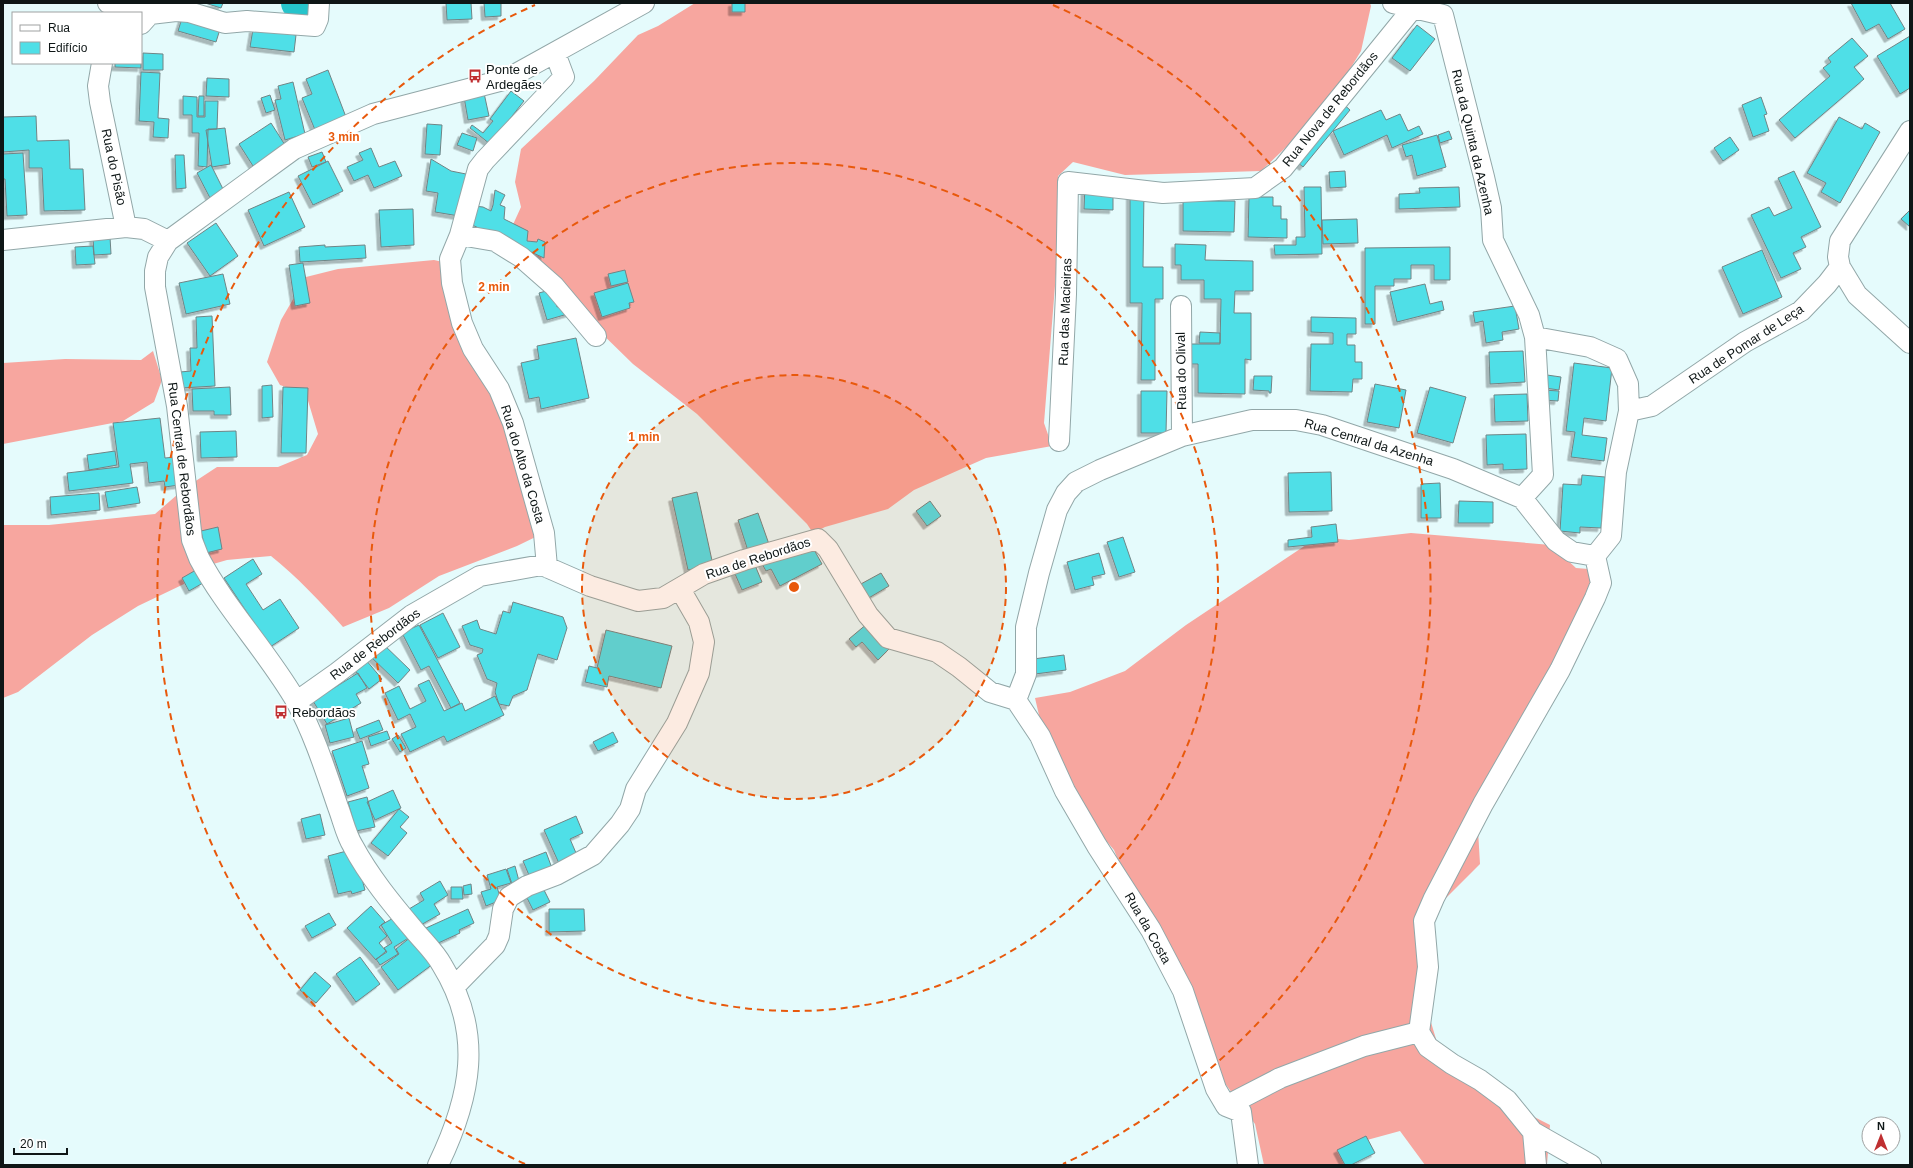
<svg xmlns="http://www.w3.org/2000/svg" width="1913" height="1168" viewBox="0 0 1913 1168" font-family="Helvetica,sans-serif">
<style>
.forest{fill:#f7a69f}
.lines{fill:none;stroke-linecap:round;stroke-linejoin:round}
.river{stroke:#26c4cb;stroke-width:32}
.building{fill:#4fdfe7;stroke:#708485;filter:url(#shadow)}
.minor-casing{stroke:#92a7a8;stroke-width:22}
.minor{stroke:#fff;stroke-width:20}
.ring{fill:none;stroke:#e8590c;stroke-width:2;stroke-dasharray:7 5}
.labels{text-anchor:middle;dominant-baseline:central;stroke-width:4;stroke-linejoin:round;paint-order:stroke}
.poi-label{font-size:13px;fill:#0e1616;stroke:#fff;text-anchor:start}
.street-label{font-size:13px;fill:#0e1616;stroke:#fff}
.centre{fill:#e8590c;stroke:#fff;stroke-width:2}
.ring-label{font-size:12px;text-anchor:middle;font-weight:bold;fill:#e8590c;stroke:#fff;stroke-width:4;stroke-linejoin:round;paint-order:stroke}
</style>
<defs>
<filter id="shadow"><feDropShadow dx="-3.5" dy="3.5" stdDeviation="0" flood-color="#0004"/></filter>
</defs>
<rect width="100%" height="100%" fill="#e5fbfc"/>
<path class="forest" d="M695,3H1370L1371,6L1361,51L1325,110L1261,171L1125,175L1073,162L1058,176L1057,261L1044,423L1052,446L986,458L914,490L888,509L825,527L813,533L807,524L697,414L633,364L506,240L521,207L515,182L521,149L594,81L638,35L658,26Z
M434,260L456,265L480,368L548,521L554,528L517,546L439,576L389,608L343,627C320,601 297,577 271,556L227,560L196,569L184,584L138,606L92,635L18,692L3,698V525H49L155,514L185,488L217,467H278L307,455L318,434L306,394L280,385L267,362L281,320L306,277L338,269Z
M153,351L162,380L154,402L123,421L3,444V363L65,359L141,360Z
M1411,533L1551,545L1576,568L1601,570L1478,830L1480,864L1424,920L1427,1009L1439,1049L1511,1105L1550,1125L1547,1165H1425L1400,1131L1356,1143L1350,1165H1264L1255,1124L1224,1082L1187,1010L1141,916L1114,850L1076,805L1042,728L1035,698L1070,692L1125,671L1186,625L1318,537L1349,540Z"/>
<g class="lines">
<path class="river" d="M297,3H304"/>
</g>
<path class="building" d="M205,3H223L221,8Z
M446,3H471L472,19L447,20Z
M484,3H501V16L485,17Z
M732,3H745V12H732Z
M1851,3H1890L1905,29L1888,39L1879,24L1866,31Z
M183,15L221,26L216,42L178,31Z
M1417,25L1435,39L1410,71L1392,58Z
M253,29L296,35L294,52L250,47Z
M1910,36V88L1900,94L1877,56Z
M1852,38L1868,56L1854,67L1864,79L1795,138L1779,120L1830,76L1823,68L1831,62L1828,58Z
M141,53V68L115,67V63H141Z
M143,53L163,54V70H143Z
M328,70L346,117L315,130L302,98L312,94L306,79Z
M141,72L160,73L158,118L169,119L168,138L153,137L154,122L139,121Z
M207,78L229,79V97L206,96Z
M293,82L305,134L285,140L275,100L281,99L278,86Z
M511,91L524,101L490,144L470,128L472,125L483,133L493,121L490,119Z
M484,93L489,116L468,120L464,97Z
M270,95L275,110L266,113L261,98Z
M183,96L197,97V117H205V101H218L217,129H208L207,167L198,166L199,133H192V115H183Z
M199,96H204V116H198Z
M1761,97L1767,114L1764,115L1769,131L1753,137L1742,105Z
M1340,101L1350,110L1303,167L1292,158Z
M1381,110L1386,120L1400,114L1408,131L1419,126L1423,134L1392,148L1387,135L1344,155L1333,131Z
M36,116L37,141L69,140L70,169H83L85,210L44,211L42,168H29V150L3,152V117Z
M1839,117L1862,129L1865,123L1880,132L1840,203L1821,192L1826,183L1807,173Z
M271,123L285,145L253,166L239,144Z
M427,124L442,125L440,155L425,154Z
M225,128L230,164L212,167L206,130Z
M1449,131L1452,139L1440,143L1438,135Z
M462,133L477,138L473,151L457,145Z
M1437,135L1446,167L1417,176L1412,155L1406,157L1402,145Z
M1730,137L1739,150L1723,161L1714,148Z
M371,148L379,167L395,161L402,176L374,188L368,175L354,181L347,167L363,160L359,153Z
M322,152L326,162L312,167L308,157Z
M23,153L27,215L7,216L5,179H3V154Z
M175,155H184L186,188L176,189Z
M431,159L451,171L466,174L459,216L435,212L438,193L426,191Z
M328,161L343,191L313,205L298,176Z
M211,165L224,191L210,198L197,173Z
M1345,171L1346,187L1330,188L1329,172Z
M1794,171L1821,227L1801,237L1806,247L1793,253L1801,269L1781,278L1751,215L1769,207L1774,216L1792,208L1778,178Z
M1085,185L1113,186V210L1084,209Z
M1304,187H1321L1322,254L1275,255L1274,245H1296V237H1305Z
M1459,187L1460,207L1399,209V194L1420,193L1419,188Z
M495,190L505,195L500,205L505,207L504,219L528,231L527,241L537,242L538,239L545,242L544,258L470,224L474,206L483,207L491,211L493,205Z
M1130,190H1144L1143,267H1163V299H1155V380H1141L1142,303H1130Z
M289,192L305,227L264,246L248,210Z
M1249,197H1273V206H1281V219H1287V238L1248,237Z
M1183,201H1235L1234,232L1183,231Z
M413,209L414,245L381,247L379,210Z
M1910,210V227L1901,219Z
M1357,219L1358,243L1323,244L1322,220Z
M216,223L238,256L210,276L187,243Z
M93,237H110L111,254L94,255Z
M1175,244L1206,245L1205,260L1253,261V291H1235L1234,313H1251V360L1245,359V394L1198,393V364H1188V344H1220L1221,299H1204V280H1181V265H1175Z
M325,245V247L365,245L366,258L300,262L299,247Z
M93,246L95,264L76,265L75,247Z
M1450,247V280H1434V265H1411V279H1394V286H1375V324H1365V248Z
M1762,250L1782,297L1743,314L1722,267Z
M303,263L310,303L295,306L289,265Z
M625,270L628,282L611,286L608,274Z
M223,274L230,304L186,314L179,283Z
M628,283L634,302L629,303L630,308L602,317L594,293Z
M1425,284L1430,304L1442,301L1444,310L1397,322L1390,292Z
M553,289L557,307L568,304L571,313L547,320L539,293Z
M1515,306L1519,329L1502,332L1503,340L1486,343L1483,321L1475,323L1473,312Z
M212,316L215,386L181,388L180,372L191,371L190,348H197L196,317Z
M1311,317L1356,318V334H1347V345H1355V362H1362V379H1353L1352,392L1310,391L1311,344H1333V333L1311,332Z
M1200,332L1220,333V343H1199Z
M576,338L589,398L541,409L539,397L529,399L521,363L539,359L537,346Z
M1523,351L1525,382L1490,384L1489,352Z
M1574,363L1612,368L1606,421L1584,418L1582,435L1607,438L1604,461L1571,457L1575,432L1566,431Z
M1547,375L1561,377L1559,390L1545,388Z
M1254,376H1272L1271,393H1269V391L1253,390Z
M1375,384L1406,390L1399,428L1367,422Z
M272,385L273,417L262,418V386Z
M230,387L231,415H214V411H193L192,389Z
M283,387L308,388L306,453H281Z
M1430,387L1466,397L1453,443L1417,433Z
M1543,390L1559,391L1558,401L1542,400Z
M1141,391H1167L1166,433H1141Z
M1527,394L1528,421L1495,422L1494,395Z
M160,418L165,458L175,457L179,485L165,487L164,481L149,483L147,462L130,464L133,483L69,491L67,473L119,467L113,423Z
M236,431L237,457L201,458L200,432Z
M1526,434L1527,469L1503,470V464L1487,465L1486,435Z
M115,451L117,465L89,470L87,455Z
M1331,472L1332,511L1289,512L1288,473Z
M1582,475L1605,477L1601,528L1580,527V533L1560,531L1563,484L1581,485Z
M1440,483L1441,518H1421V484Z
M137,487L140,503L108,508L105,492Z
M697,492L713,565L688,570L672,498Z
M99,493L100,510L51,515L50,497Z
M930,501L941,516L927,526L916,511Z
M1459,501L1493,502V523H1458Z
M758,513L770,547L749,554L738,520Z
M1336,524L1338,542L1288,547V540L1312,537L1311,527Z
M218,527L222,549L206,553L201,531Z
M807,537L822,564L780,586L771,569L766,571L761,562Z
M1123,537L1135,572L1119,577L1107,542Z
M1099,553L1105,574L1092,577L1094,585L1075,590L1067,562Z
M752,558L762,582L742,590L732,567Z
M253,559L262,574L246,584L263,610L280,599L299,628L270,647L224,578Z
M196,570L203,583L189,591L182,578Z
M881,573L889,586L867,599L859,585Z
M513,602L563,617L567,628L557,660L538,654L527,690L513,696L509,706L499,704L495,692L497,683L487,679L477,655L482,653L483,649L470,645L462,626L477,620L480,629L496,634L503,611L510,613Z
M443,613L460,647L438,658L420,625Z
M868,623L890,648L878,660L862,642L856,647L849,639Z
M419,625L460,703L451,708L429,666L421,670L402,633Z
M606,630L672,646L661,688L609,676L607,687L585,682L589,666L597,668Z
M381,642L410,670L398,683L369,655Z
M1064,655L1066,670L1035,674L1033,659Z
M366,660L382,679L369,689L354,669Z
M358,673L367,688L356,694L361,703L327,724L313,701Z
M429,680L444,711L462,703L465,711L495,696L504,715L447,742L444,736L410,752L401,734L416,727L410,714L398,720L385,693L399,686L410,709L426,701L418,685Z
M349,718L354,737L330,743L325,725Z
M379,720L383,730L360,739L356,729Z
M387,731L390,739L371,746L368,737Z
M613,732L618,742L598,751L593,742Z
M398,735L406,748L400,752L392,739Z
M362,741L369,764L362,766L369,788L347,796L332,751Z
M393,790L401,808L375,820L367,802Z
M367,797L375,827L356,831L348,802Z
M399,809L409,817L400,827L407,833L388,856L371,843Z
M320,814L325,835L306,839L301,819Z
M576,816L583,833L570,839L579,860L561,868L544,830Z
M354,849L365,890L352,894L351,891L338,894L328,856Z
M546,852L553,871L531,880L523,861Z
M515,866L519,881L512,884L507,869Z
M506,869L511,883L497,887L501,900L486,906L481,892L491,889L487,875Z
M440,881L448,895L434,904L440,914L419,926L409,909L424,900L420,893Z
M471,884L472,894L464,895L463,886Z
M541,884L550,902L533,910L524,892Z
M451,887H462L463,899H451Z
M371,906L385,922L379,927L387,936L379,943L386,951L376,960L347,928Z
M468,909L474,923L459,930L460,933L434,945L426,928Z
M549,909H584L585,931L549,932Z
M329,913L336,925L312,938L305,926Z
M397,916L410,937L394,947L398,954L380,965L376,959L387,952L384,948L392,943L381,925Z
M412,936L433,964L398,990L381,967L399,954L396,949Z
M360,957L380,984L356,1002L336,974Z
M315,972L331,986L316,1003L300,990Z
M1366,1136L1375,1153L1351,1165H1345L1337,1150Z"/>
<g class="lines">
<g class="minor-casing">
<path id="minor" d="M108,3L150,14L141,24
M1393,3L1443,15L1484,177L1491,208L1493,240L1529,315L1535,337L1543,475L1522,498
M150,14L176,11L189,12L225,23L247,21L315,26L318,19L319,3
M102,63L98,86L100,102L126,227L144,229L168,241
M460,235L495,241L521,257L554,286L596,336
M3,240L126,227
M1840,267L1857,295L1910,343
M1181,306L1182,436
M1535,337L1590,347L1617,359L1628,384L1629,411L1616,472L1611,536L1595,556
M1629,411L1652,406L1745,342L1801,311L1827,284L1840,267L1838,257L1840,241L1910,131
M1059,441L1066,294L1068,182L1163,193L1255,188L1283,168L1413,8
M547,567L544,533L513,423L499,389L473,349L462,323L452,283L450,259L460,235L478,169L485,160L564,77L555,53
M1016,700L1026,674V627L1039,573L1057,510L1066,493L1076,482L1100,470L1182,436L1252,420H1296L1322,425L1453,469L1522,498L1556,541L1572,552L1595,556
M1016,700L1040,736L1065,791L1097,846L1151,930L1183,991L1216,1089L1226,1106L1241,1112L1248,1165
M296,702L337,673L412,615L480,576L542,565L590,586L638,601L663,598L704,574L744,560L818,539L828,549L868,615L888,638L937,652L959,667L990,692L1016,700
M454,987L495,945L499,936L503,909L509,897L527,886L556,875L593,855L620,824L630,809L636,789L677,723L699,673L704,642L699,622L680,589
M1226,1106L1280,1078L1364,1046L1419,1032
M1533,1132L1536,1165
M438,1165C471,1097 484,1033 442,965C435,952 423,941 414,930C392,904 369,876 353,846C346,835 343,820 338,807C326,772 314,734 296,701C267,651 226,609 199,558L192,540L177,406L155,287V271L158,257L168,241L294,149L373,114L507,79L644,3
M1591,1165L1533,1132L1507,1100L1480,1080L1452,1064L1428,1047L1419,1032L1428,967L1424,921L1434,898L1483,804L1560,670L1595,598L1601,583L1595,556"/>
</g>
<use href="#minor" class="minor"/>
</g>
<circle cx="794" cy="587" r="212" fill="#e8590c" fill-opacity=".12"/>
<g class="ring">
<circle cx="794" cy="587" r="212"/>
<circle cx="794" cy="587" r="424"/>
<path d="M525 1164A637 637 0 0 1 535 5M1053 5A637 637 0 0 1 1063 1164"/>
</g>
<defs>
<g id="bus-bare" transform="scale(1.08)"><path d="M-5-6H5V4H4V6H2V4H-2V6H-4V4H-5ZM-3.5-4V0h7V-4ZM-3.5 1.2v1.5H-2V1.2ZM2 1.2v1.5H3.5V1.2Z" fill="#bf2f31" stroke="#fff" stroke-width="2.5" paint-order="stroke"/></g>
</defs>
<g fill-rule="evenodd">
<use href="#bus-bare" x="475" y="76"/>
<use href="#bus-bare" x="281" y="712"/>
</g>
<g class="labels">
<g class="poi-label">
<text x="486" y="69">Ponte de<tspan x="486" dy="15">Ardegães</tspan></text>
<text x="292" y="712">Rebordãos</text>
</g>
<g class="street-label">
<text transform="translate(1330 109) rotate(-51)">Rua Nova de Rebordãos</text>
<text transform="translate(1473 142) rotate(77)">Rua da Quinta da Azenha</text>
<text transform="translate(114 167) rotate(78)">Rua do Pisão</text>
<text transform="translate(1065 312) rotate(-88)">Rua das Macieiras</text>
<text transform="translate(1746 344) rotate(-33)">Rua de Pomar de Leça</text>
<text transform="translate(1181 371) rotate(-91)">Rua do Olival</text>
<text transform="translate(1369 442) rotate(17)">Rua Central da Azenha</text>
<text transform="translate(182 459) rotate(83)">Rua Central de Rebordãos</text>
<text transform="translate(523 464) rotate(73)">Rua do Alto da Costa</text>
<text transform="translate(758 558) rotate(-18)">Rua de Rebordãos</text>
<text transform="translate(375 644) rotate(-37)">Rua de Rebordãos</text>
<text transform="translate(1148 928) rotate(60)">Rua da Costa</text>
</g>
</g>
<circle cx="794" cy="587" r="6" class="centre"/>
<g class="ring-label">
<text x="344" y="141">3 min</text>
<text x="494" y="291">2 min</text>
<text x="644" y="441">1 min</text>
</g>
<rect width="1913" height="1168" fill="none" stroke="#0e1616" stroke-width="8"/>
<rect x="12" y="12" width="130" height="52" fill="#ffffff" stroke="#9fa2a2"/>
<rect x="20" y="25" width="20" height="6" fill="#ffffff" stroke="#9fa2a2"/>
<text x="48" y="32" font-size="12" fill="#0e1616">Rua</text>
<rect x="20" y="42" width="20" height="12" fill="#4fdfe7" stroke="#9fa2a2"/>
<text x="48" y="52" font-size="12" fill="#0e1616">Edifício</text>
<g transform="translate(1881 1136)"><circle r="19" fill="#ffffff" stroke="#9fa2a2"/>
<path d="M0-3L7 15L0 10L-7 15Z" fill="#bf2f31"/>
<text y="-6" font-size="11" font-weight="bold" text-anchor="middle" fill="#0e1616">N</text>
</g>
<path d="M14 1148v6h53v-6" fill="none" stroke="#0e1616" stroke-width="2"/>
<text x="20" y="1148" font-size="12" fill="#0e1616" stroke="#ffffff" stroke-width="3" paint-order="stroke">20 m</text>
</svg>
